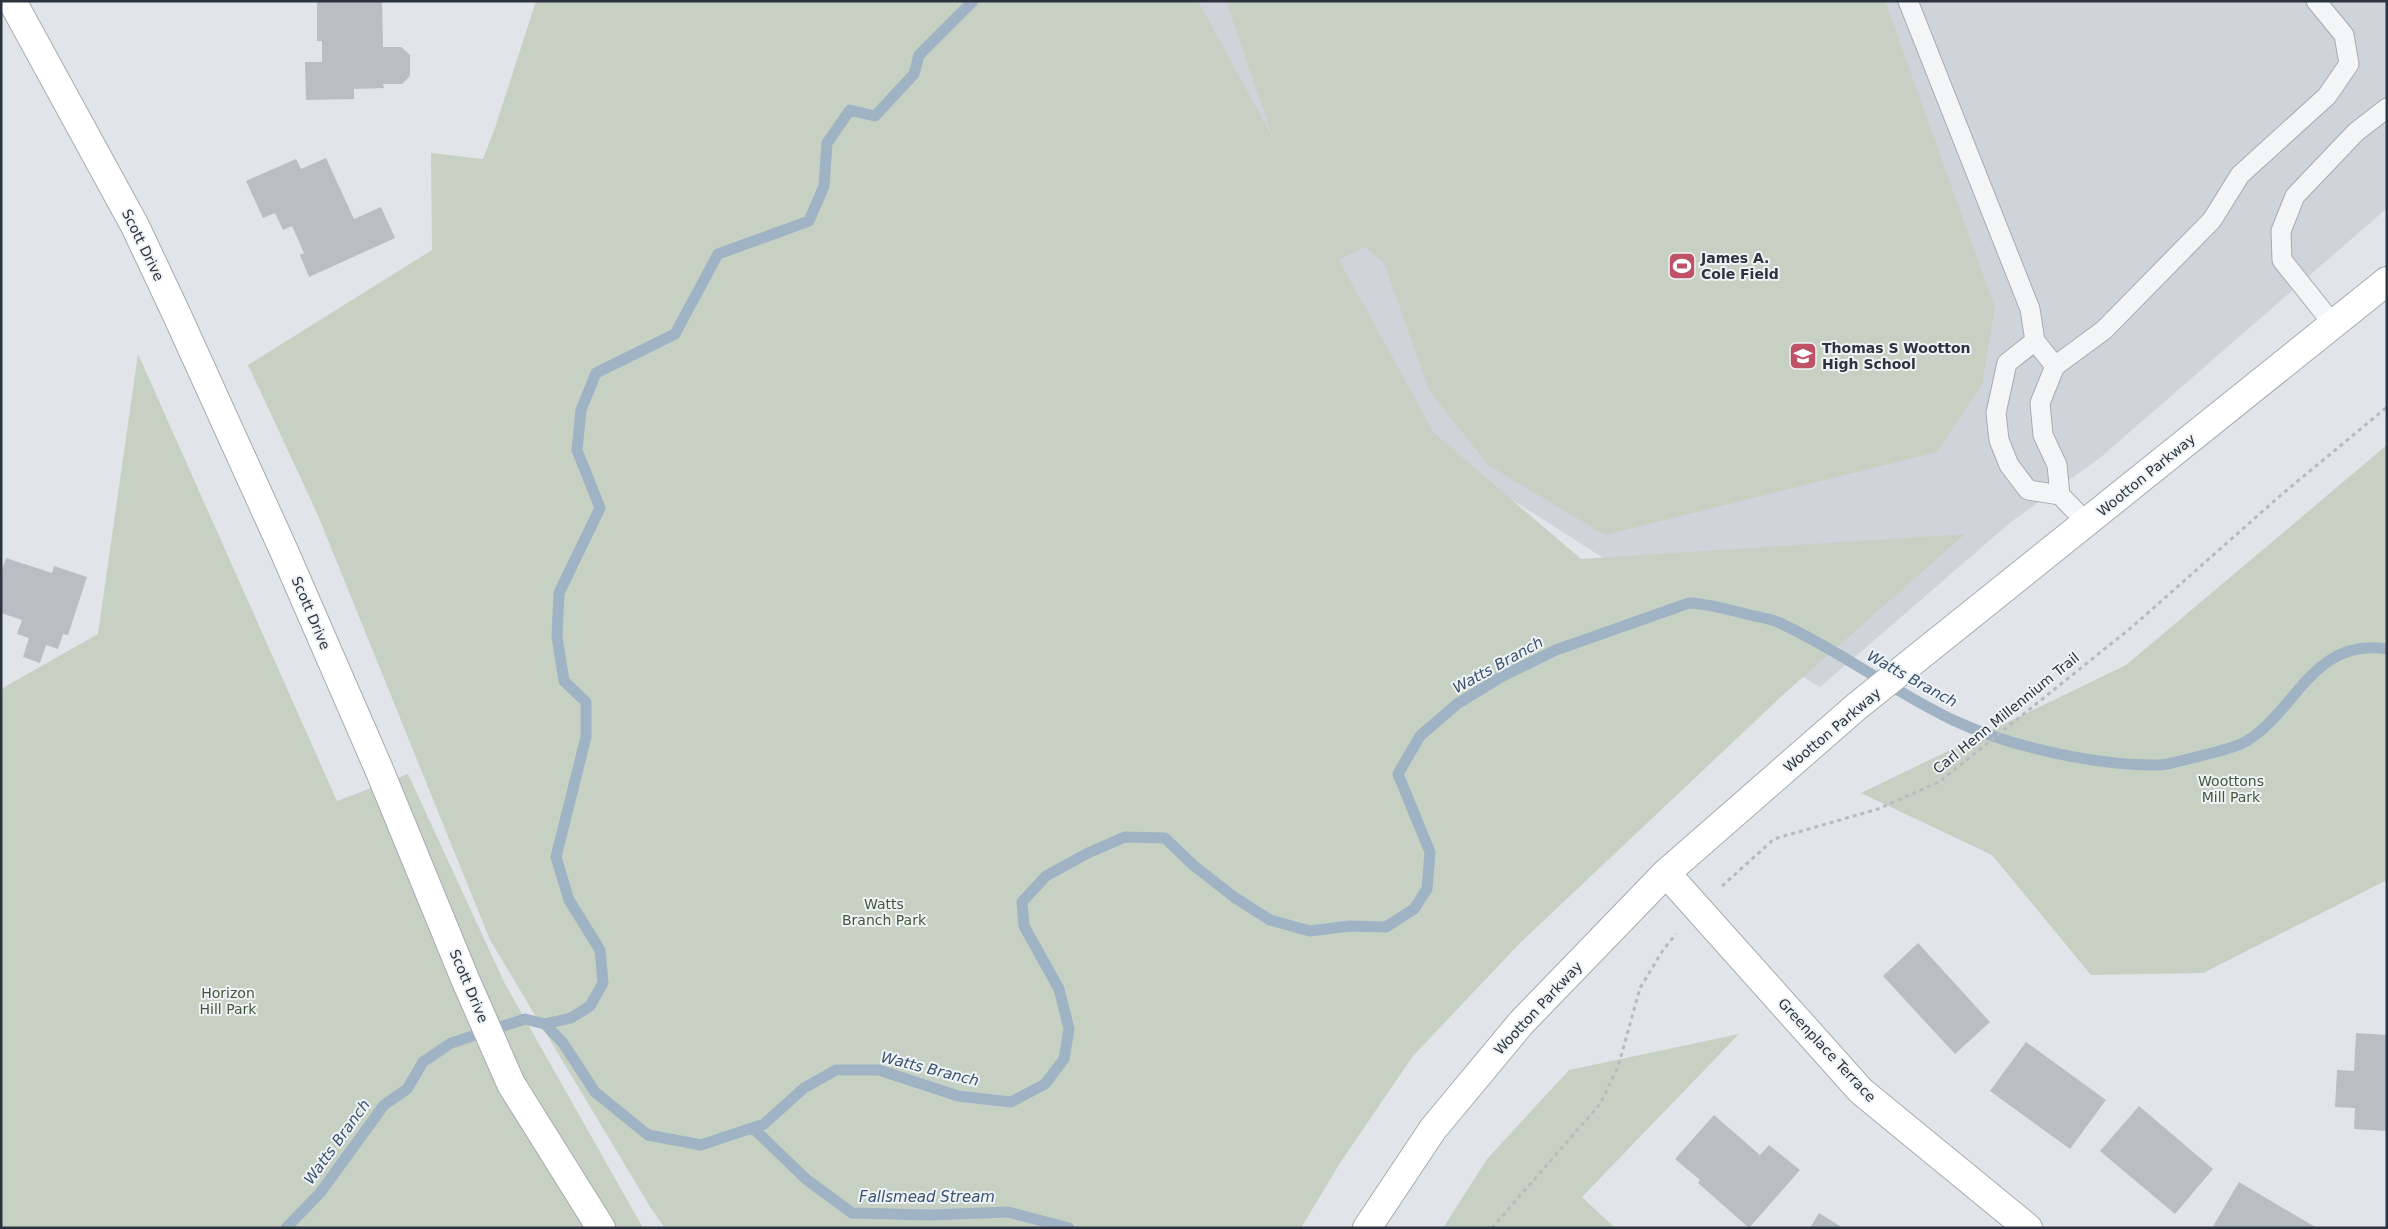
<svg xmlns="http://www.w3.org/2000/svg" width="2388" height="1229" viewBox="0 0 2388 1229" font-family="'DejaVu Sans',sans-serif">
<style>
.built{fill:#cfd3da}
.green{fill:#c7d1c3}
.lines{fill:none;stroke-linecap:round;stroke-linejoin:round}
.stream{stroke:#9fb3c4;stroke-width:11}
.building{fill:#b9bec4}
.lane-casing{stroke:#a7abb2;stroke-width:21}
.secondary-casing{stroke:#a7abb2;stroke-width:30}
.path{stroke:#b7bbc0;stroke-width:3;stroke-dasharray:4 4;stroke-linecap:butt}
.lane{stroke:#f3f5f7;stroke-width:19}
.secondary{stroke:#fff;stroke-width:28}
.labels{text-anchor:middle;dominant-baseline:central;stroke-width:4;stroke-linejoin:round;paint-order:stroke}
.street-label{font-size:14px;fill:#2b333e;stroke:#f0f3f6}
.poi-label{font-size:14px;font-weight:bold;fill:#2b333e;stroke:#f0f3f6;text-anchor:start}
.park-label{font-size:14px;fill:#41583a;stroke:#f0f3f6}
.water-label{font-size:15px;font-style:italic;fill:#39536e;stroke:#f0f3f6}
</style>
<rect width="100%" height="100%" fill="#e1e4e8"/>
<path class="built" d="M1196,1H2387V208L2101,457L2011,522L1820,687L1630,575L1444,456Z"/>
<path class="green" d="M536,1H1198L1274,140L1226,1H1885L1995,308L1982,384L1937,452L1605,535L1488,465L1429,390L1384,263L1365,247L1339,260L1434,433L1581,559L1965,534L1785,693L1521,942L1413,1056L1340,1163L1301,1228H665L652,1210L490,940L317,513L248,365L432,250L431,153L483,159L495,128Z
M138,354L337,801L408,774L504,982L643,1228H1V689L98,634Z
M2387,445V880L2203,973L2091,975L1992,855L1861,793L2126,665Z
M1739,1034L1582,1197L1615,1228H1443L1487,1159L1569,1070Z"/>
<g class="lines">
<path class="stream" d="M545,1024L571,1018L590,1006L603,983L600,950L569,900L556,857L586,737V702L564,681L557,637L559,593L600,508L577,450L581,410L596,373L675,334L718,254L809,221L824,186L827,143L850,110L875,116L914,74L919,55L973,1
M753,1128L807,1180L852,1213L930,1215L1008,1212L1069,1228
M286,1228L320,1193L384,1105L407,1089L423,1062L451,1043L525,1019L545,1024L563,1043L595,1092L648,1135L701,1145L764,1124L804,1088L836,1070H879L958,1096L1011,1102L1045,1084L1064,1059L1069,1029L1059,989L1024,926L1022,902L1046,876L1088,853L1125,837L1165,838L1193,865L1234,897L1270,920L1310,931L1349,926L1386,927L1414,909L1427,889L1430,852L1398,774L1420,736L1457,704L1501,677L1556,650L1689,603C1709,604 1727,609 1746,614C1757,617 1770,618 1780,623C1841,651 1895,693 1955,721C2011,747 2098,766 2159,765C2171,764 2230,749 2241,744C2295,717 2311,636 2387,649"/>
</g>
<path class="building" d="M317,1H382L383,47H401L410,55V76L402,84H383L384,88L354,89V99L306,100L305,62H322V41H317Z
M326,158L354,219L381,207L395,238L309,277L300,255L304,253L292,226L283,230L275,213L263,218L246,181L296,159L301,169Z
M6,558L52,573L54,566L87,577L68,635L63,634L58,649L46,645L40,663L23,657L29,638L17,634L22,620L1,613V573Z
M1918,943L1990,1022L1955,1054L1883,976Z
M2356,1033L2387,1035V1131L2354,1129L2355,1108L2335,1107L2337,1070L2354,1071Z
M2026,1042L2106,1100L2070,1149L1990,1091Z
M2139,1106L2213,1169L2175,1214L2100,1151Z
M1714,1115L1760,1155L1769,1145L1800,1170L1749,1228L1698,1183L1700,1180L1675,1159Z
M2239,1182L2317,1228H2212Z
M1819,1213L1843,1228H1810Z"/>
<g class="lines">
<g class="lane-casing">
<path id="lane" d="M1908,1L2030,309L2035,341L2055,366
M2333,324L2282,260L2281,231L2295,196L2356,132L2387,108
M2035,341L2007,363L1996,413L1999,440L2009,465L2028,490L2060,495L2087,523
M2060,495L2057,465L2043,435L2040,403L2055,366L2104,330L2212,220L2240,175L2327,96L2349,64L2344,35L2316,1"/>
</g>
<g class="secondary-casing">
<path id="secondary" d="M12,1L135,226L176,313L284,551L378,767L465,979L511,1084L601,1228
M1666,873L1861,1091L2028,1228
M1367,1228L1433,1129L1521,1023L1666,873L1856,707L2387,281"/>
</g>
<path class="path" d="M1722,886L1774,839L1878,809L1939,782L2132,627L2281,495L2387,407
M1492,1228L1600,1104L1618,1067L1640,988L1663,950L1676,934"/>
<use href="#lane" class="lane"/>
<use href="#secondary" class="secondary"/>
</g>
<defs>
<g id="stadium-square" transform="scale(1.4375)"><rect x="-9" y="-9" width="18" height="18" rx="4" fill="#c05268" stroke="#f0f3f6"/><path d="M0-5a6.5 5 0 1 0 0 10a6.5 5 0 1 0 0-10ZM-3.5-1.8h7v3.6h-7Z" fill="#fff"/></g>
<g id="school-square" transform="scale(1.4375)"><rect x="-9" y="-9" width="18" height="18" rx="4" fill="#c05268" stroke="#f0f3f6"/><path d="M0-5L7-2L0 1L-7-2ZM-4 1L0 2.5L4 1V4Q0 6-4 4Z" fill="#fff"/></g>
</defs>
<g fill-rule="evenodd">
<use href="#stadium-square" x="1682" y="266"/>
<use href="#school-square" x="1803" y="356"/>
</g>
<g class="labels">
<g class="street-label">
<text transform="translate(143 245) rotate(64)">Scott Drive</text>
<text transform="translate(2146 475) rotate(-39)">Wootton Parkway</text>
<text transform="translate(311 613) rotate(67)">Scott Drive</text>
<text transform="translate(2006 713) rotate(-39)">Carl Henn Millennium Trail</text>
<text transform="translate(1832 730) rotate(-40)">Wootton Parkway</text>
<text transform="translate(469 986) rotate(67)">Scott Drive</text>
<text transform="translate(1538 1008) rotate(-47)">Wootton Parkway</text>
<text transform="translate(1827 1050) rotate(47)">Greenplace Terrace</text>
</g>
<g class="poi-label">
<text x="1701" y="258">James A.<tspan x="1701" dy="16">Cole Field</tspan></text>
<text x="1822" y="348">Thomas S Wootton<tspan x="1822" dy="16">High School</tspan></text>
</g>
<g class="park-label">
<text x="2231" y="781">Woottons<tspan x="2231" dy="16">Mill Park</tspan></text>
<text x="884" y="904">Watts<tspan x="884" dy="16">Branch Park</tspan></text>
<text x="228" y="993">Horizon<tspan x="228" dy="16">Hill Park</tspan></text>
</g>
<g class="water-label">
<text transform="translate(1498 665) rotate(-29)">Watts Branch</text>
<text transform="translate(1912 679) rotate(29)">Watts Branch</text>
<text transform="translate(930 1069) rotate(14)">Watts Branch</text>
<text transform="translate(337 1142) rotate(-54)">Watts Branch</text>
<text x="927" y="1197">Fallsmead Stream</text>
</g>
</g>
<rect width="2388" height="1229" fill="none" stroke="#2b333e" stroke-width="5"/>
</svg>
